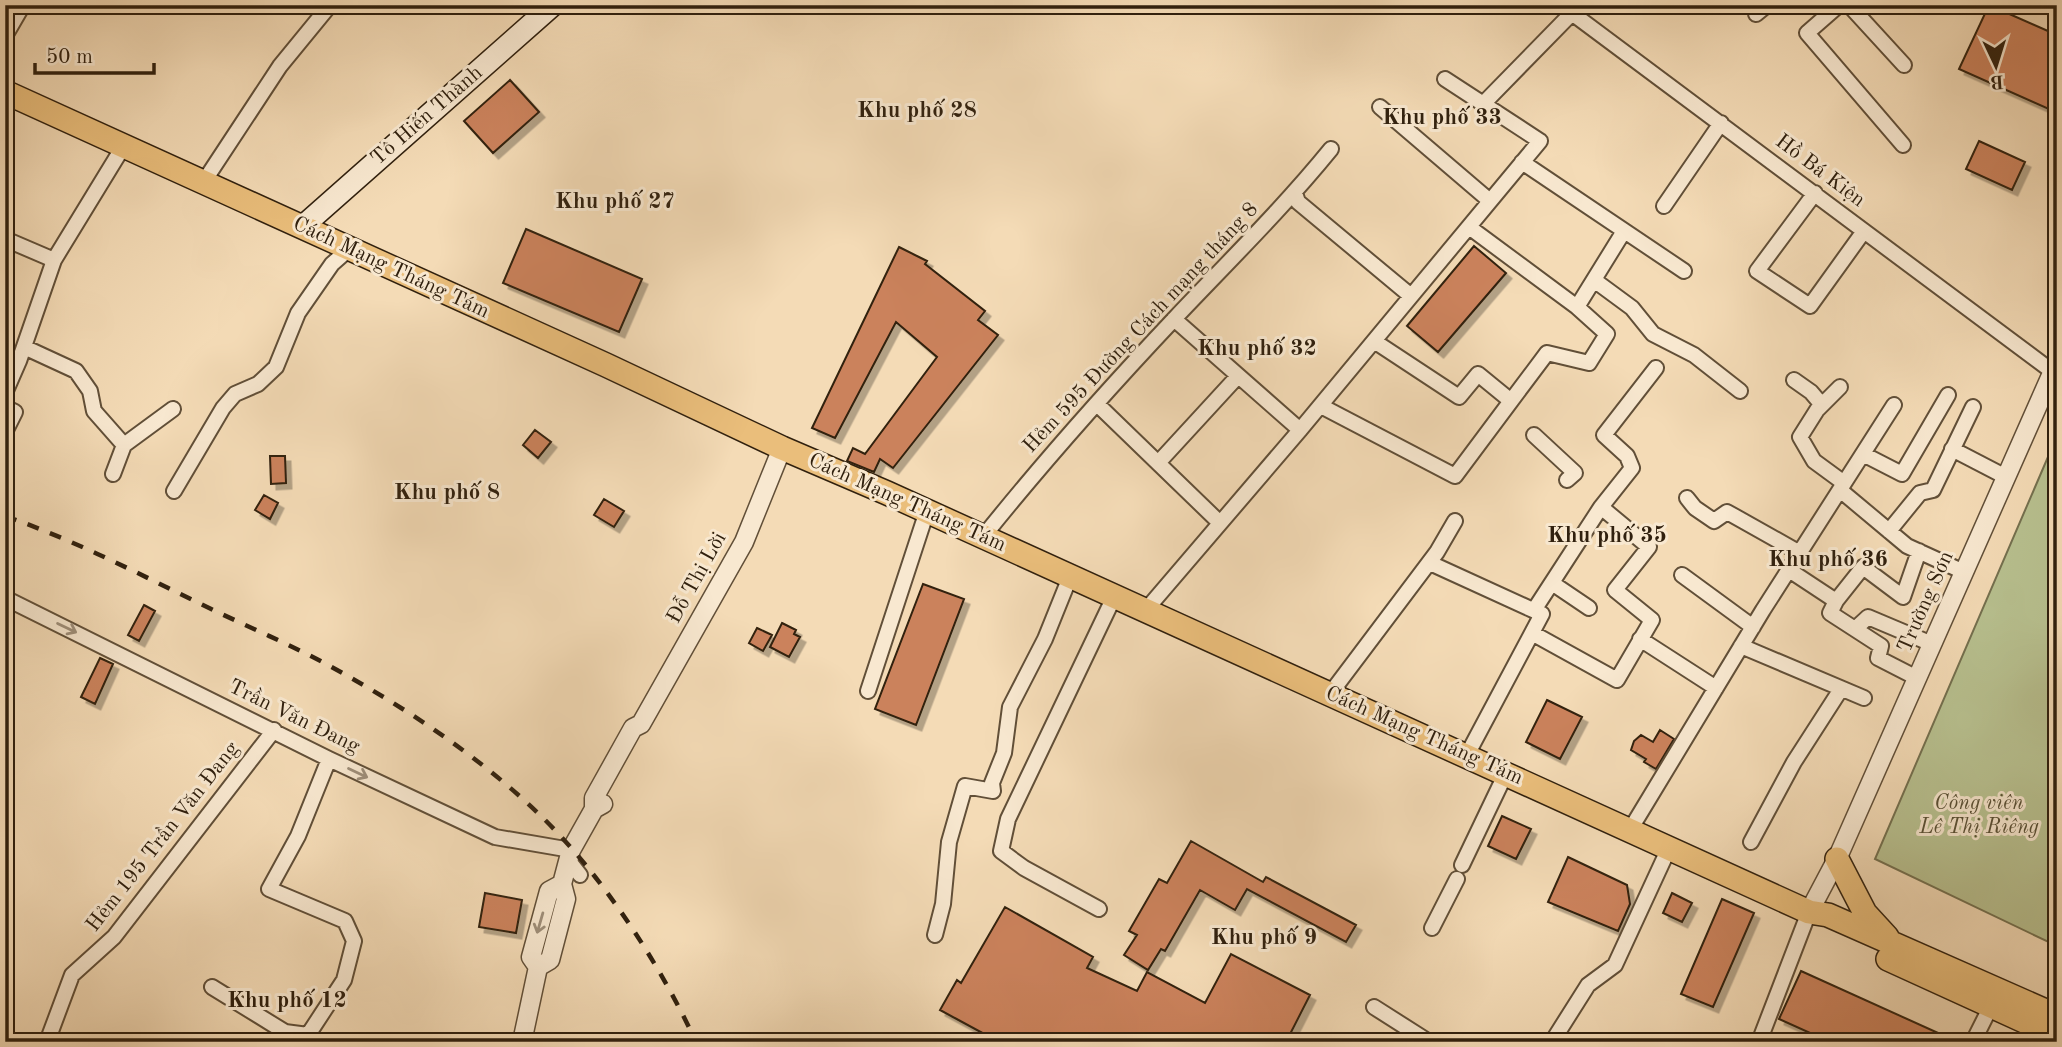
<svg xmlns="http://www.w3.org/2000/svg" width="2062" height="1047" viewBox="0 0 2062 1047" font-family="'Old Standard TT',serif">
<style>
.green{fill:#b8c190;stroke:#74704f;stroke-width:2}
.building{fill:#cb825c;stroke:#30200e;stroke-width:2;filter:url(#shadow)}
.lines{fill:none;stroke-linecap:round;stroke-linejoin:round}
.minor-casing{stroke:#614f38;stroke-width:18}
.tertiary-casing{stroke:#614f38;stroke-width:21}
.secondary-casing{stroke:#30200e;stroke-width:24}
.primary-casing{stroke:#30200e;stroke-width:26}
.minor{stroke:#f8e8d0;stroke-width:14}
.tertiary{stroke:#f8e8d0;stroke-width:18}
.secondary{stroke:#f8e8d0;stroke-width:21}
.primary{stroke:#eabe7b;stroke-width:23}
.rail{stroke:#30200e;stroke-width:4.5;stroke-dasharray:12 12;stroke-linecap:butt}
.oneway{stroke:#9e8e79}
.labels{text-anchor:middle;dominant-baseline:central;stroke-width:6;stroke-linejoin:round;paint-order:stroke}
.street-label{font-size:21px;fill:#30200e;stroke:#f8e8d0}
.park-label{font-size:21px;font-style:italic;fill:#595035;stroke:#f8e8d0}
.neighbourhood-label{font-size:23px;font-weight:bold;fill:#30200e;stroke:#f8e8d0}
</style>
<defs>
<filter id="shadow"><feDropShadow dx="5.5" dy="5.5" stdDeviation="0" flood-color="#0004"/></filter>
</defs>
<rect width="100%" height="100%" fill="#f4dbb6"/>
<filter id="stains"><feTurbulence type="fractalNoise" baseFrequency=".00286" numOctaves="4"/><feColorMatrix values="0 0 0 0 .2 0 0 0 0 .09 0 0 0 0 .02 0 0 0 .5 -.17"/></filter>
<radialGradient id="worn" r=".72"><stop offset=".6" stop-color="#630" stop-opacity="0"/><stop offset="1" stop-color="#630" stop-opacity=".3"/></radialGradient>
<path class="green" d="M2057,436V946L1875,859Z"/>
<path class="building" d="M1989,5L2057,35V96L2051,110L1959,69Z
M510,80L539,112L493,153L464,121Z
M1979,141L2025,162L2012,190L1966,169Z
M526,229L642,279L619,332L503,283Z
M1474,246L1506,273L1438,352L1407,326Z
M899,247L927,261L925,264L985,311L978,320L998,335L893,468L880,459L874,472L847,461L853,448L865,454L937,357L896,322L835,438L812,428Z
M535,430L551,442L538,458L523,445Z
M270,456H285L286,483L271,484Z
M264,495L278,503L270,519L255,510Z
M604,499L624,511L614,527L594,515Z
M923,584L964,599L916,725L875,709Z
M144,605L155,611L139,641L128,635Z
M782,623L796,630L794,634L800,637L789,657L770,647Z
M757,628L772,635L763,651L749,643Z
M100,658L113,664L95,704L81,697Z
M1547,700L1582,717L1560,759L1526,742Z
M1660,730L1674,739L1656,769L1644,762L1646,759L1631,750L1634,741L1641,735L1653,742Z
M1502,816L1531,829L1516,859L1488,846Z
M1191,841L1263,882L1266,877L1356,925L1346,942L1247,889L1235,910L1200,890L1165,951L1161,949L1148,970L1124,955L1137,935L1129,931L1159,879L1167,883Z
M1568,857L1627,885L1630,904L1618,931L1548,902Z
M485,893L522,900L516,933L479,927Z
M1672,893L1692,903L1682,922L1663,913Z
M1722,899L1754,913L1713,1007L1681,994Z
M1005,907L1093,957L1087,968L1137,991L1147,972L1205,1003L1231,954L1310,995L1286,1042H1056L1048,1037L1045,1042H999L940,1010L957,980L961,983Z
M1801,971L1958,1042H1830L1779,1019Z"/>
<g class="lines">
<g class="minor-casing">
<path id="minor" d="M1561,5L2053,372
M1839,5L1807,33L1903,145
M1849,5L1904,65
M1756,14L1767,5
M5,36L23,5
M1484,103L1573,12
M1380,107L1490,201
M1522,162L1684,271
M203,183L280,66L330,5
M1295,193L1298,202L1411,296
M1815,193L1757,271L1810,306L1864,231
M1664,206L1721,123
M5,239L54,260
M1594,280L1632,308L1653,334L1694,355L1740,391
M1577,307L1624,231
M1174,319L1300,430
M1374,341L1459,397L1478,374L1511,401L1547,353L1589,363L1607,334L1577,307L1469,227
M24,347L76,371L90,391L94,411L124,445
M5,353L19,361
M1794,380L1811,392L1822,405
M1840,387L1817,410L1800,437L1814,461L1844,483
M5,393L19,361L54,260L123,147
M1097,404L1220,523
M1321,406L1455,476L1511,401
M5,407L15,412L5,432
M1534,435L1575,473L1567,480
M1952,449L2006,477
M1863,454L1902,474L1948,395
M1158,463L1238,376
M113,474L124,445L173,409
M1840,490L1907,546L1964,572
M174,491L223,408L235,394L258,384L276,367L298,313L332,264L349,249
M1687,498L1695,508L1714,521L1727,512L1800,553
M1889,531L1920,493L1933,490L1973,407
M983,537C1044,461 1109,388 1176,317C1229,261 1283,208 1331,149
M1430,563L1535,611
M1789,570L1836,601L1863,567L1903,597L1919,551
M1682,575L1753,627
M1552,583L1589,608
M5,598L329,759L495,837L571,850
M1836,601L1830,613L1881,646L1878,658L1917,678
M1145,611L1300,430L1540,141L1445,79
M1855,629L1868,617L1932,644
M1532,633L1617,680L1652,620L1615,590L1649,547L1601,507
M1640,639L1716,688
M1741,646L1864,698
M868,691L927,511
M1330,694L1437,552L1455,521
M1467,755L1542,614L1535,611L1538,604L1601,507L1632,468L1627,456L1604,435L1656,368
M1630,830L1763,610L1894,405
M1751,842L1794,762L1841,689
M569,861L580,875
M1462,865L1506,773
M1099,909L1024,868L1001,851L1008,819L1114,597
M1432,928L1457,879
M935,935L943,904L949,842L965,786L993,791L992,783L1004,753L1010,707L1045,639L1070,577
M212,987L285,1032L308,1035V1042
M1374,1007L1429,1042
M308,1035L344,980L354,941L345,921L269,889L298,836L329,759
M47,1042L72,975L114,937L274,730
M1552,1042L1588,985L1615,965L1669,848
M1759,1042L1809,912
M1973,1042L1991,1006"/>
</g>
<g class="tertiary-casing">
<path id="tertiary" d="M594,809V798L633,728L641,724L744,542L782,448
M1809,912L1837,859L2057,362
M538,967L550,960L566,899L562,884L571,850L594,809L603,804
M522,1042L538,967L531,957L549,891L562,884"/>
</g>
<g class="secondary-casing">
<path id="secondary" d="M302,227L553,5"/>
</g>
<g class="primary-casing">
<path id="primary" d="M5,92L606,365L782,448L887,493L1809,912L1828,915L2057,1016
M1837,859L1865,913L1887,937
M1888,959L2057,1036"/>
</g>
<use href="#minor" class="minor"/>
<use href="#tertiary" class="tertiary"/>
<use href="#secondary" class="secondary"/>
<use href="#primary" class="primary"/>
<path class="rail" d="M5,516C77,541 145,577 213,610C251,628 291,645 328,665C403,706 479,756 540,815C602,875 660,964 696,1042"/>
</g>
<defs><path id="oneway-shaft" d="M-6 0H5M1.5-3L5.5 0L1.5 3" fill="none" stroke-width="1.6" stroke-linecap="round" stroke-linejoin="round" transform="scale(1.75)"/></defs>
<g class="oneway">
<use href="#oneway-shaft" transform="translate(67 628) rotate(26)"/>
<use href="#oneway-shaft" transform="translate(358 773) rotate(25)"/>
<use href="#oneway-shaft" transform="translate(540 923) rotate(106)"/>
</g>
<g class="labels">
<g class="street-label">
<text transform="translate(427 116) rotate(-41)">Tô Hiến Thành</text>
<text transform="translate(1820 171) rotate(37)">Hồ Bá Kiện</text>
<text transform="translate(391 268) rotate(25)">Cách Mạng Tháng Tám</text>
<text transform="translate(1141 328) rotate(-47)">Hẻm 595 Đường Cách mạng tháng 8</text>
<text transform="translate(907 503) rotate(24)">Cách Mạng Tháng Tám</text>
<text transform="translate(697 578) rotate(-61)">Đỗ Thị Lời</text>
<text transform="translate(1926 602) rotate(-66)">Trường Sơn</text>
<text transform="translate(294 717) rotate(26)">Trần Văn Ðang</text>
<text transform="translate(1424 736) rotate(24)">Cách Mạng Tháng Tám</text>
<text transform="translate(163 837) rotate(-52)">Hẻm 195 Trần Văn Ðang</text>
</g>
<g class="park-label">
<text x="1979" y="803">Công viên<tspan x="1979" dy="24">Lê Thị Riêng</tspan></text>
</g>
<g class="neighbourhood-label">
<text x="917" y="110">Khu phố 28</text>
<text x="1442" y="117">Khu phố 33</text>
<text x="615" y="201">Khu phố 27</text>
<text x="1257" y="348">Khu phố 32</text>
<text x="447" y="492">Khu phố 8</text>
<text x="1607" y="535">Khu phố 35</text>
<text x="1828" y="559">Khu phố 36</text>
<text x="1264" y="937">Khu phố 9</text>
<text x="287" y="1000">Khu phố 12</text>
</g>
</g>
<rect width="2062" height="1047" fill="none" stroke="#f4dbb6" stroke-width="28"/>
<rect x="7" y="7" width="2048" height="1033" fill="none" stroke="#30200e" stroke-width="3.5"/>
<rect x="14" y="14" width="2034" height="1019" fill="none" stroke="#30200e" stroke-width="2"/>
<g transform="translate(1996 66) rotate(176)" stroke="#f8e8d0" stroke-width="5" paint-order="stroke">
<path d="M0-5L12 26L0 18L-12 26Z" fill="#30200e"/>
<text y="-10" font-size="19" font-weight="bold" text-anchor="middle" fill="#30200e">B</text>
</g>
<path d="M35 63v10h119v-10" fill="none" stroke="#30200e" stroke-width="3.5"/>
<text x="46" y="63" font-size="21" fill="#30200e" stroke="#f8e8d0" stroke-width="5" paint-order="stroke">50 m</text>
<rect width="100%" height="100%" filter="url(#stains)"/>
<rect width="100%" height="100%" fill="url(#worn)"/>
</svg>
